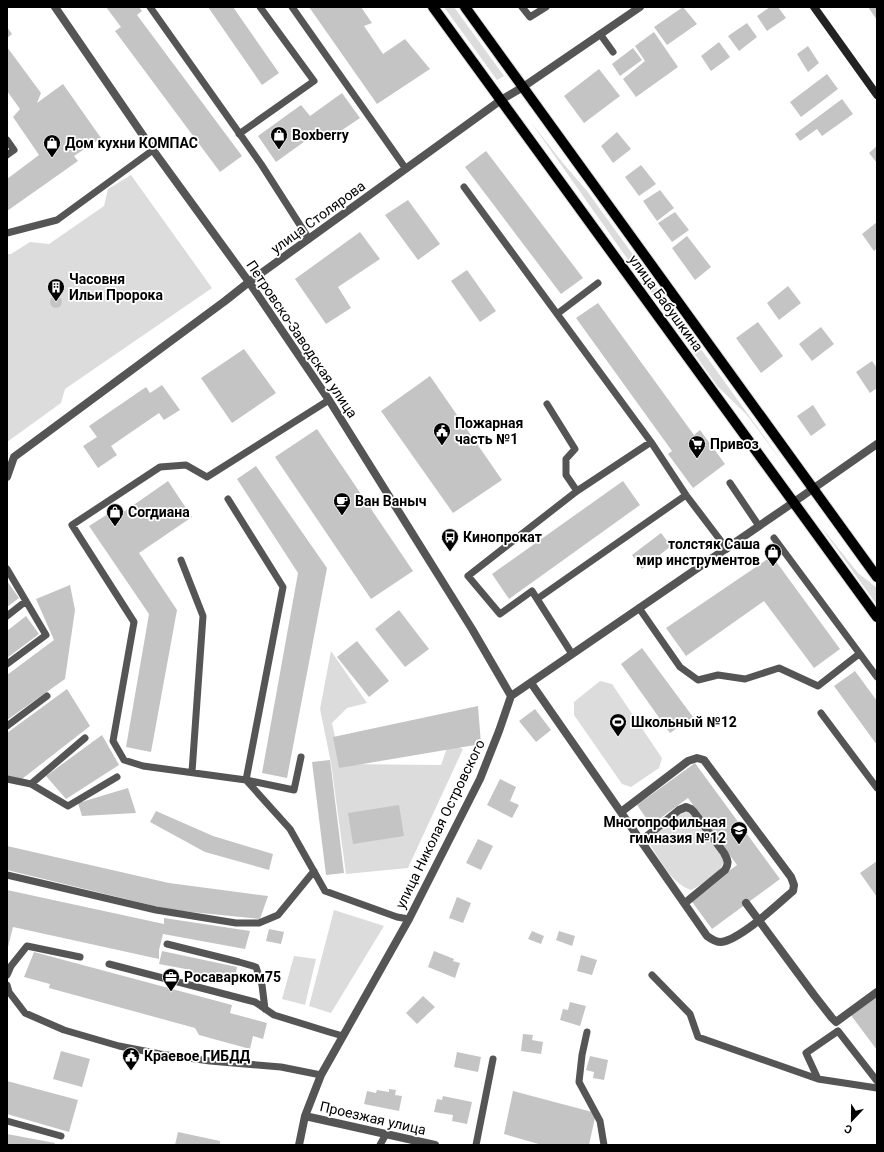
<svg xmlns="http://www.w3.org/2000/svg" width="884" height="1152" viewBox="0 0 884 1152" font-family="Roboto,sans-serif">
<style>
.green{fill:#dcdcdc}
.building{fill:#c4c4c4}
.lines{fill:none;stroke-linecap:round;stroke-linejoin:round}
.primary-casing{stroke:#dbdbdb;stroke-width:12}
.service{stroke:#555;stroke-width:7}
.pedestrian{stroke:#555;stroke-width:8}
.minor{stroke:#555;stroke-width:8}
.secondary{stroke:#222;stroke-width:8}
.primary{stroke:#000;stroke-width:10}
.labels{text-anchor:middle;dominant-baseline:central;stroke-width:3.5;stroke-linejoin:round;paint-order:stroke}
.poi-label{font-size:14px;font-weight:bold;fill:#000;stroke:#fff;text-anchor:start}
.street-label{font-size:14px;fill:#000;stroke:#fff}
</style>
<rect width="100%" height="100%" fill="#fff"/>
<path class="green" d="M444,7H454L504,76L497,80Z
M530,121L562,162L587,191L786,467L746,414L718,387Z
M131,175L212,288L65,389L61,403L7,442V254H11L30,242L49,244L104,206L108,189Z
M818,523L858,573L877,588V605Z
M331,651L367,703L347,708L332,723L341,764L441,765L447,748L457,746L463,749L408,868L346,874L331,763L320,709Z
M600,681L612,684L662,758L659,768L631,787L622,784L574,715V702Z
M686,811C696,815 716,848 723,858C726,871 701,885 691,890C671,883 660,860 649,843C651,833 674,819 683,813Z
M334,910L384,926L331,1013L309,1006Z
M294,956L316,959L305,1005L282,999Z"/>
<path class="building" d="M106,7H139L142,11L137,15L242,156L220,172L115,31L121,27Z
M208,7H233L279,73L262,85Z
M309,7H361L372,23L364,26L383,54L405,39L430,69L377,104Z
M683,7L697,24L667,45L654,27Z
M770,7H778L786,18L767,31L757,16Z
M868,7H877V20Z
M747,23L757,37L739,51L728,36Z
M7,27L12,34L7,38Z
M654,32L678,67L636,97L623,79L645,61L635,46Z
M719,42L730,57L711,71L701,56Z
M808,46L819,63L808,72L797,54Z
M7,47L41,93L37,103L63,84L101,138L74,156L78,161L7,211V179L39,155L13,117L20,109L7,91Z
M633,48L642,60L620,76L612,64Z
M599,69L620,96L584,123L564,96Z
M827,74L838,89L801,117L790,102Z
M342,93L360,118L326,141L319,131L276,162L258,136L301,105L310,116Z
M842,99L853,114L822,136L817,129L800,141L795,134Z
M617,132L631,149L613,163L601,146Z
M877,146V163L869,153Z
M486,151L583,278L561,294L465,167Z
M641,165L656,184L639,196L625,177Z
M660,190L674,208L657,221L643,201Z
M408,200L440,244L418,260L385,215Z
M675,212L689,230L672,242L658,223Z
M877,222V248L874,251L862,234Z
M360,232L380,259L338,287L351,308L326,324L295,279Z
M687,236L711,267L695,280L672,248Z
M467,270L496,311L480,322L451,281Z
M788,286L801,303L779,320L767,303Z
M50 302a6 6 0 1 1 12 0a6 6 0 1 1-12 0Z
M598,303L694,435L700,430L725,464L693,488L668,454L672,451L576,318Z
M758,322L783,356L761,373L736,338Z
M821,327L834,344L812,361L799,344Z
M244,349L276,393L232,423L201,378Z
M872,361L877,368V388L870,393L856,372Z
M430,376L502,480L453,513L381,411Z
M162,385L180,410L164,420L159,413L111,446L117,455L98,468L83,446L97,437L89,426L146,387L150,393Z
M813,405L826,425L811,436L797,416Z
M317,429L413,571L371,599L275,457Z
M256,466L327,568L287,778L262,773L298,573L237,479Z
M168,481L192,517L139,553L177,610L151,752L126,747L149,614L89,526L111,512L115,518Z
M623,481L640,505L509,599L492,574Z
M661,533L671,546L642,569L632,555Z
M772,556L840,649L814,668L764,601L686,656L666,628Z
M7,581L19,598L7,607Z
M70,585L75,610L65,679L7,720V675L54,640L36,599Z
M399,610L429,649L405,667L375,629Z
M26,616L39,634L7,658V631Z
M357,641L389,681L369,697L337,657Z
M642,648L693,717L670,733L621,664Z
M855,671L877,701V745L834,686Z
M67,689L90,726L22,779L7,776V733Z
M478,706L481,744L339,768L333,737Z
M535,709L551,730L536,742L519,721Z
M102,735L119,765L66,799L46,776Z
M330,760L344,873L326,875L312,762Z
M695,763L780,879L712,929L690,899L737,865L688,798L651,825L637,805Z
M500,779L516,787L510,801L519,805L512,818L487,805Z
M128,788L136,813L82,816L78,803Z
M399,805L404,836L353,844L348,813Z
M156,811L213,836L273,854L269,870L205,852L150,822Z
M478,839L493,846L481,870L466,863Z
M7,846L169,883L268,896L260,919L171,910L7,870Z
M877,861V897L860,873Z
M7,890L164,924V918L250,931L245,949L163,934L159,950V959L13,927L7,951Z
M457,897L471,903L463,923L449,918Z
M269,929L284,932L281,944L266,941Z
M532,931L544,936L541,944L528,939Z
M559,931L575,936L572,946L556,940Z
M162,951L237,967L234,984L190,974L191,970L159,964Z
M434,951L454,959L453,961L460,963L455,978L428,967Z
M34,952L232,1005L230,1013L267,1023L263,1039L253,1036L250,1049L199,1035L195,1028L49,988L50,984L24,977Z
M581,955L597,960L592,975L577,971Z
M423,996L435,1007L417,1024L406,1013Z
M877,996V1050L850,1014Z
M570,1002L586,1006L580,1026L560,1020L563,1009L568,1010Z
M523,1034L533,1035L532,1040L543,1042L541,1054L521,1051Z
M61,1051L90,1059L82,1087L53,1079Z
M457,1052L481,1057L478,1072L454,1067Z
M590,1056L608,1060L604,1080L593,1078L594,1072L586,1070Z
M7,1081L78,1100L69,1132L7,1114Z
M389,1089L396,1090L395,1095L402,1096L399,1111L364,1104L367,1091L376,1093L377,1090L389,1092Z
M513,1091L596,1113L589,1145H542L504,1134Z
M443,1096L472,1102L467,1124L452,1121L453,1115L434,1112L437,1099L442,1100Z
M178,1132L220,1141V1145H175Z
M7,1134L55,1143L54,1145H7Z"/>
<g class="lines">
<g class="primary-casing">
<path id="primary" d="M433,7L877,617
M465,7L877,577"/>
</g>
<path class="service" d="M150,7L261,164L309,239
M292,7L406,169
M522,7L530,17L546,7
M600,34L613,52
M239,134L314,81L260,7
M7,140L14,150L7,155
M464,187L651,442L686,495L727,549
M7,233L57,220L153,150
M557,314L598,283
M329,400L207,477L186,465L160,467L72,525L134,622L113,741L124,760L143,766L246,780L290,829L325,891L397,917L409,919
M547,404L575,449L566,459V475L577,491
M730,483L759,526
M228,499L283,587L246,780L294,790L301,757
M774,538L877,677
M181,560L203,616L192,772
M7,569L46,635L7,664
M537,599L686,495
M639,608L680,667L698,680L718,675L745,679L779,668L818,686L859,654
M7,616L26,601
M572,654L532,591L500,614L468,576L577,491L651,442
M821,713L877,788
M7,726L47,696
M7,779L31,784L85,738
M31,784L68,806L117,777
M7,875L156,910L236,923H259L278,915L314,871
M167,944L239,962L256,967L262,985L265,1009
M109,964L255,1002L274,1015L329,1032L343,1036
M7,975L11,966L27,946L80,957
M652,975L690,1014L698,1037L818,1079
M7,985L9,992L25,1013L64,1030L119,1046L160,1054L210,1061L281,1067L321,1075
M587,1032L582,1055L579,1082L600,1121L604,1145
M877,1081L838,1031L806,1053L818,1079L877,1088
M7,1121L61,1136
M380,1145L386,1134
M476,1145L493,1059"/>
<path class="pedestrian" d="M531,683L707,936C711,939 716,942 721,942C740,940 778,904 793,891L794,885L791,877L704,760L697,758L688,761L621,812
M641,841L679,810L686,807L691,809L694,812L724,853C728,860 729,864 725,870L685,903
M746,903L814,995L832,1018L836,1022L877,992"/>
<path class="minor" d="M55,7L153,150L249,282L329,400L472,629L511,696
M7,477L14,457L225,301L249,282L501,100L523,87L640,7
M305,1116L435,1145
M299,1145L305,1116L321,1075L409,919L480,779L499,731L511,696L794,502L877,444"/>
<path class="secondary" d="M814,7L877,95"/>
<use href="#primary" class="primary"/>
</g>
<defs>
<g id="shop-pin" transform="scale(0.9)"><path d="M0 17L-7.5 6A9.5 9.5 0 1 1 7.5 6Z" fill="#000" stroke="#fff"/><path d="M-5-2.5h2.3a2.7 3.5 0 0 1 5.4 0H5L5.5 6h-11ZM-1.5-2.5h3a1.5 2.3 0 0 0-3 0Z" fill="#fff"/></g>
<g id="building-pin" transform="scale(0.9)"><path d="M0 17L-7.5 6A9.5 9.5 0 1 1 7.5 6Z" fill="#000" stroke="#fff"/><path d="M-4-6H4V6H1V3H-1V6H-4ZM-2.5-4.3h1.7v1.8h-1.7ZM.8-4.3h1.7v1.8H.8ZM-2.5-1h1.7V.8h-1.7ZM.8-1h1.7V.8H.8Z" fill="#fff"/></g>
<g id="civic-pin" transform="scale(0.9)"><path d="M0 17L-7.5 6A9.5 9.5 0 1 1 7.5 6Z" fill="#000" stroke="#fff"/><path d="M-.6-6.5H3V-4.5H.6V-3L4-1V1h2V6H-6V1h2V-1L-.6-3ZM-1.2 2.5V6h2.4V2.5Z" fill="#fff"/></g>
<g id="supermarket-pin" transform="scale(0.9)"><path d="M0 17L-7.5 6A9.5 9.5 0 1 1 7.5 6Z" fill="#000" stroke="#fff"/><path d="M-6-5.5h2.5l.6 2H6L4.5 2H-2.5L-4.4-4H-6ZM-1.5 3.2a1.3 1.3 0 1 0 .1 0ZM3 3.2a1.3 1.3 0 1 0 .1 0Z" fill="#fff"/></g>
<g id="cafe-pin" transform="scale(0.9)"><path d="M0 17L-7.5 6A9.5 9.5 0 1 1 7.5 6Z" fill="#000" stroke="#fff"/><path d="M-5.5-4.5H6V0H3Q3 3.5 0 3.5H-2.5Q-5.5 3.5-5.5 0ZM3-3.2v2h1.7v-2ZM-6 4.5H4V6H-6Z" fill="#fff"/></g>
<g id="bus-pin" transform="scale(0.9)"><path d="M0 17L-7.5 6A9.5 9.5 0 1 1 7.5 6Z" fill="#000" stroke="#fff"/><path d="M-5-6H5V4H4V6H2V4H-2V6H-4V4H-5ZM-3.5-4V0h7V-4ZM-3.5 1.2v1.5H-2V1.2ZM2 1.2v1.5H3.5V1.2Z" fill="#fff"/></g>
<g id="stadium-pin" transform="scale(0.9)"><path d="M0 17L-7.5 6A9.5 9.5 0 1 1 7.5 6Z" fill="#000" stroke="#fff"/><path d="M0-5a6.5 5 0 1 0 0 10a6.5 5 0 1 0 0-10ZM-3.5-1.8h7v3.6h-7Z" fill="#fff"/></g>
<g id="school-pin" transform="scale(0.9)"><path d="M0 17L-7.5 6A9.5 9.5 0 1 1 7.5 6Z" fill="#000" stroke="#fff"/><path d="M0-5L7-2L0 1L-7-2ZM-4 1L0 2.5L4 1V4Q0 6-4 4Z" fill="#fff"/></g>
<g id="office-pin" transform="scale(0.9)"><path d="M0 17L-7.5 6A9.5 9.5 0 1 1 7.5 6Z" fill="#000" stroke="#fff"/><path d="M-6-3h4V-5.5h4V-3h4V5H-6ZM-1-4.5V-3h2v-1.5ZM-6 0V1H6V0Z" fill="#fff"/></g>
</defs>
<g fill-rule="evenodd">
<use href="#shop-pin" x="279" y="135"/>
<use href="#shop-pin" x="52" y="143"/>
<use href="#building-pin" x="56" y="287"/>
<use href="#civic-pin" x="442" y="431"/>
<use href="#supermarket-pin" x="697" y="444"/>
<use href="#cafe-pin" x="342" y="501"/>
<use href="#shop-pin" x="115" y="512"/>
<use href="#bus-pin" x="450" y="537"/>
<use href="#shop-pin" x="773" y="552"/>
<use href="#stadium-pin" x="618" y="722"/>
<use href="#school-pin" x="739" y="830"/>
<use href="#office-pin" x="171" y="977"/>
<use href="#civic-pin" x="131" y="1056"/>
</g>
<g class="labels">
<g class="poi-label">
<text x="292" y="135">Boxberry</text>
<text x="65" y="143">Дом кухни КОМПАС</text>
<text x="69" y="279">Часовня<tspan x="69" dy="16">Ильи Пророка</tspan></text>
<text x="455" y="423">Пожарная<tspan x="455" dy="16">часть №1</tspan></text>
<text x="710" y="444">Привоз</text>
<text x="355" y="501">Ван Ваныч</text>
<text x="128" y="512">Согдиана</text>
<text x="463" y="537">Кинопрокат</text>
<text x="760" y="544" text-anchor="end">толстяк Саша<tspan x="760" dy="16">мир инструментов</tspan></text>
<text x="631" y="722">Школьный №12</text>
<text x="726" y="822" text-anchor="end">Многопрофильная<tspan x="726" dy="16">гимназия №12</tspan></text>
<text x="184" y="977">Росаварком75</text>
<text x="144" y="1056">Краевое ГИБДД</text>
</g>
<g class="street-label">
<text transform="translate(318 217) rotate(-36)">улица Столярова</text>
<text transform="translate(666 303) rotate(54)">улица Бабушкина</text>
<text transform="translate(302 339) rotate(56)">Петровско-Заводская улица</text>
<text transform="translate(440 824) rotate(-64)">улица Николая Островского</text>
<text transform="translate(373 1118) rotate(13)">Проезжая улица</text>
</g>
</g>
<rect width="884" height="1152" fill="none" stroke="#000000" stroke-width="16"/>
<g transform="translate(852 1120) rotate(202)" stroke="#ffffff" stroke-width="3" paint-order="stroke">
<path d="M0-3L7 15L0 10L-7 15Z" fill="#000000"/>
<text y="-6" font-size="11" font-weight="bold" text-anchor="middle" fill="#000000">С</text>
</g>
</svg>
